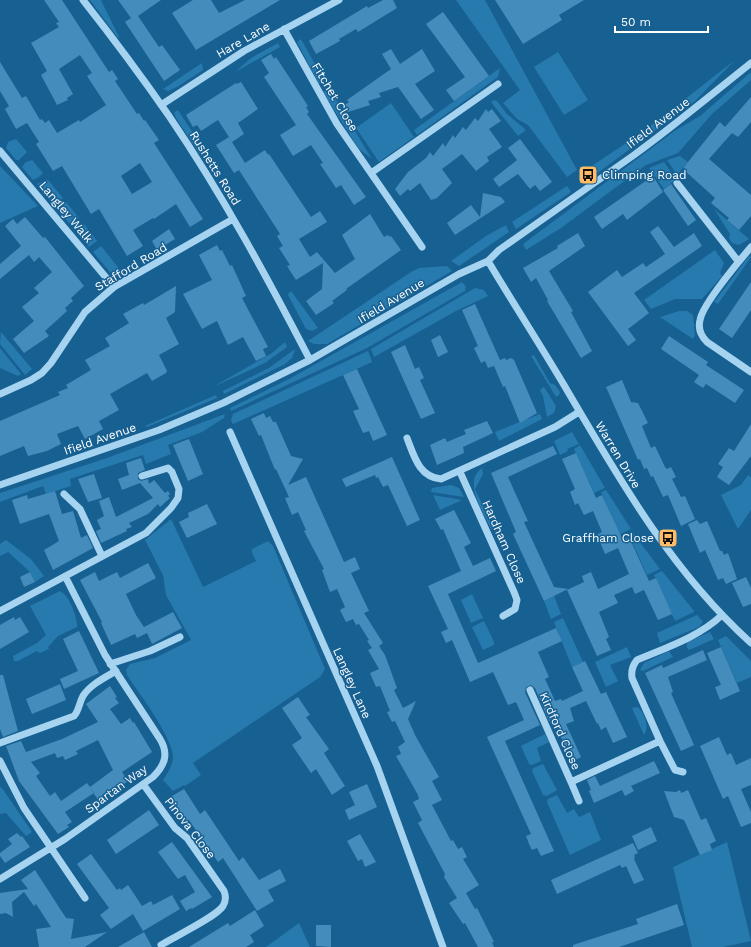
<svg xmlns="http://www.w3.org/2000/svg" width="751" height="947" viewBox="0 0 751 947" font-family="'Work Sans',sans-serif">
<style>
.green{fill:#277aae}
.building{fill:#448cbb;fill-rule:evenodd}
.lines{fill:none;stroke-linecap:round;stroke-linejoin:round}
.minor{stroke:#a6d3f0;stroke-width:7}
.labels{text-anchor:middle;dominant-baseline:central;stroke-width:3;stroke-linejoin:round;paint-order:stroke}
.street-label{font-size:12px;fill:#fff;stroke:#176092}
.poi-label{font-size:12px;fill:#fff;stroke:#176092;text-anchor:start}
</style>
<rect width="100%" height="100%" fill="#176092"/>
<path class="green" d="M90,0H101L119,37L118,38Z
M456,0H485L577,170L567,177L528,125L517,119L503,103L520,90Z
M301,39L325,82L319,84L297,42Z
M278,43L280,47L235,72L251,58Z
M558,52L588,100L564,115L534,67Z
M735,60L695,101L592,177L587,169L643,132Z
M202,63L203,70L177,87L168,91L163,89Z
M500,68L498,77L417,135L414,130Z
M751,72V80L712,114L678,153L646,165L561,228L526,250L523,244L676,130L700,116Z
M329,88L372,159L359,149L323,92Z
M494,100L497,101L507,114L526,130L518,136L491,102Z
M391,103L414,137L379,162L356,128Z
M178,110L206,153L201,156L176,118L174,113Z
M16,139L27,152L19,160H16L6,148L8,142Z
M680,156L688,162L677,175L667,160Z
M32,160L43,173L39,177L33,180L22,167L26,162Z
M664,162L676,179L664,189L649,168Z
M0,166L38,206L0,223Z
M48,180L63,198L53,205L37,184Z
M567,186L571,192L516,229L512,222Z
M66,202L79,218L70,224L58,211Z
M714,209L749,239L739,245L732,243L729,238L730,234Z
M84,224L97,241L89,247L76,232L78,228Z
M506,225L509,232L459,266L451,261L486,236Z
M101,246L121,271L116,276L110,272L93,252Z
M715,250L724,263L720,273L722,276L702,299H675L651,309L644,300Z
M749,256L751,257L718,304L714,302Z
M447,266L452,271L327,344H314L308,341L411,272L419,268Z
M462,282L466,287L465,291L367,348L231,411L230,408L289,379Z
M475,288L484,290L488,296L456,311L374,357L371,349Z
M291,291L318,328L312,331L306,329L289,297L288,294Z
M679,311H687L693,315L695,335L693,339L660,317Z
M1,332L32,369L25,375L0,344Z
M285,342L287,347L265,363L213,387L272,353Z
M0,348L21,374L18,376L0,368Z
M295,349L292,358L285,364L224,394L223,391L269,368Z
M368,351L372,362L233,424L231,420L233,414Z
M534,355L550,383L555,385L560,392L559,395L556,397L531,356Z
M544,387L556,406L554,413L547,417L543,396L540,390Z
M216,395L217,398L147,427L145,426Z
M225,414L224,418L202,432L168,445L171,454L146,464L143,455L70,479L71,486L46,494L43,486L0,502V493L107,458Z
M540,414L542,419L499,441L495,432Z
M572,432L579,444L567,449L568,451L560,455L554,441Z
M580,445L605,488L594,493L574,449Z
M482,468L483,474L475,489L493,528L491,529C484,513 462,482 482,468Z
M748,475L751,477V510L738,529L721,495L741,485Z
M451,485L459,488L464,497L431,492L432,488Z
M606,490L631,529L620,534L601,492Z
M433,495L462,500L440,510Z
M171,519L203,587L256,561L252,553V549L268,541L273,546L325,669L320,677L193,763L201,775L185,786L184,785L173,791L163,780C168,773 172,766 173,758C174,739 138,692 127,675L126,670L130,664L155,658L191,640L166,595L163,575L145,540Z
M632,531L636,537L660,569L647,575L628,533Z
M6,540L31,559L44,576L35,582L30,572L8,552L0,556V544Z
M662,571L694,611V612L675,621L654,575Z
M60,591C69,595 78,618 77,627L58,636L48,647L49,649L40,653L37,651L18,661H14L13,656L37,643L46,635L30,606Z
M472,594L483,618L471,623L461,600Z
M554,596L561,614L551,619L544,601Z
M697,615L703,622L699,627L660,643L657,633Z
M563,618L583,662L572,667L554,622Z
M484,621L494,642V645L483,650L472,627Z
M710,632L714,639L689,650L687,648V642Z
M726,636L751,661V677L737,683L718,640Z
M627,647L631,657L610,665L618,681L606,687L595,662Z
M669,651L673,657L643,671L640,670L644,663Z
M637,707C644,711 650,727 644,735L632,708Z
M545,734L549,742L537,748L541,761L532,765L529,764L521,746Z
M543,764L557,790L547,796L543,795L532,771L533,768Z
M0,787L2,788L32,832L26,836L6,813L0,814Z
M557,795L567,813L574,809L579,817L590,812L601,840L570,855L547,802L548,799Z
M727,842L751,941L723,947H692L673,867Z
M299,923L310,947H266Z"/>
<path class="building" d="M44,0H62L109,72L112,70L118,79L115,81L137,114L139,113L144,121L145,120L159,140L154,143L203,219L190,227L176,204L154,219L153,218L133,230L143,246L127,256L99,209L91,214L62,166L53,171L36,144L39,142L27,123L16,129L5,109L9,106L0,91V62L22,98L26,96L40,120L42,119L45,123L49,120L57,133L79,120L80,122L106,105L87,76L92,73L80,55L59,69L73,94L67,98L68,100L57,105L41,75L47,71L31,43L59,27L56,23L59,22ZM140,163L152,182L132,194L121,176Z
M118,0H161L138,16L159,47L162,45L180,70L164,81L125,22L131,18Z
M193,0H211L219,13L245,0H280L196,50L172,13Z
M383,0H393L397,8L358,32L356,29L339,39L340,41L316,54L309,41L367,6L368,8Z
M495,0H584L559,15L562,20L523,44Z
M443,12L489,76L454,101L446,90L465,77L426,24Z
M391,49L400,64L422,49L435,71L415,84L434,110L421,119L398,87L379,93L381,97L368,101L370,105L348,112L343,106L349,102L347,100L391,69L382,54Z
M271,54L274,59L276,57L308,106L306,107L309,112L307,114L366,197L354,205L341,185L336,188L320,164L323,163L311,145L293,156L280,135L296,125L264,77L269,73L261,60Z
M241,82L258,109L238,123L244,134L232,142L245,163L265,150L268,155L269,154L311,217L320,211L327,222L299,239L310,257L317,252L335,273L355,259L342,235L370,214L384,237L388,235L390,237L391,236L401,250L346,289L347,290L332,301L334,303L316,315L306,301L322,289L323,263L296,280L287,266L290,265L279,248L283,246L277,236L280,234L239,170L234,173L216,145L229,137L218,120L201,131L197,125L193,127L186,115L236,83L237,84Z
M751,97V122L738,137L732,133L709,159L751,195V216L739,230L727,220L729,218L711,203L715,198L684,170V167L720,122L725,127Z
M486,109L488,112L492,109L501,121L489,129L502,147L487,157L489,161L476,171L462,154L442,169L452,183L437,198L431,200L420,183L410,191L408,189L400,196L395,189L408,172L426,158L430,152L433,156L443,143L445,147L453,135L455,138L463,127L466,130L475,118L478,121Z
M520,139L552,182L540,191L535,185L530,189L518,174L499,187L493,179L517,160L508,148Z
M653,176L663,192L627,220L623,214L602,229L594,217Z
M671,184L696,220L688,226L663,190Z
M483,193L501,197L505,202L455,235L447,223L471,205L480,217Z
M25,217L43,238L45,237L84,286L71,298L73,301L65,308L67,311L45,331L49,336L24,353L13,339L34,321L22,307L39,293L34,288L52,272L39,257L34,262L29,255L0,279V264L21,246L5,226L13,219L17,224Z
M658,226L674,247L694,233L702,246L634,293L649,313L628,329L636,340L628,346L588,292L617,270L622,277L643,263L646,267L665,254L650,232Z
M169,229L175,239L157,250L152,241Z
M578,233L585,246L549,271L573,311L571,312L592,351L581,358L547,301L548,300L536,278L531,282L523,268L558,248L557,246Z
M217,245L220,251L222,250L230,266L232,265L246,296L242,298L268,347L263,349L266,356L256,361L243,337L228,345L217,321L202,329L183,294L212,280L199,255Z
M751,282V310L732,338L719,329Z
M176,286L175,312L166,318L179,344L159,355L167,371L166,373L152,381L147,373L110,394L119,410L99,421L103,429L85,439L78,426L57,434L61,444L47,451L28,456L24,446L0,456V421L60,395L58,392L68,388L66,385L91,370L85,360L110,346L105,338L129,323L123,314L143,303L144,305Z
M475,304L500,360L505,358L506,360L511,358L514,360L537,413L520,423L505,386L503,387L494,366L488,368L485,361L481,363L474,348L478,346L462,310Z
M440,335L448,352L438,357L431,340Z
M669,336L708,362L706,365L744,390L735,403L706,384L703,388L694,382L699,375L661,349Z
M405,345L415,369L419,367L424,378L420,380L435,413L421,419L391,352Z
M357,369L387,435L373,441L369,431L363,433L353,411L359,409L343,375Z
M622,380L631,402L638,403L648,423L642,426L651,448L655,446L665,467L667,469L671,467L676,477L672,479L681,497L685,496L695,519L681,526L668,495L663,497L653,476L651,477L647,468L644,469L640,459L638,460L606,387Z
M264,413L266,418L270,416L273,422H276L291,456L303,459L288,485L306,477L344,562L355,557L360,569L351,573L369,611L364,613L383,643L379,646L385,655L397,688L394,690L403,708L416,701L408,719L416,737L439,777L432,781L442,800L432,805L451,841L453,840L458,849L462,847L467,857L463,859L479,885L466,893L475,909L477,908L494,942H492L494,947H478L465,923L463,924L449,903L457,898L444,877L445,874L418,823L422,820L413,802L419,799L418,795L396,756L401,754L398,747L405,742L395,721L392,722L387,712L390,711L380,686L376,687L370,673L379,669L368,650L372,648L367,641L369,640L359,624L356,625L353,619L346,622L340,610L345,607L337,589L330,592L322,570L324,569L304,531L306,530L298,512L292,515L285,498L289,497L276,469L275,470L261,435L259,436L251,419Z
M487,421L493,433L463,447L464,453L437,465L430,445L445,438L447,442L466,434L464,430Z
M751,424V456L729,485L717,477L723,467L718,464L729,448L734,451Z
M189,439L203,474L188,481L173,445Z
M553,446L557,454L508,477L528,521L524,522L554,587L568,589L544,601L513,534L516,532L491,473Z
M576,453L596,498L602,495L623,540L629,537L649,581L656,578L672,614L658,620L644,590L635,594L632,587L614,595L618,603L599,612L609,637L606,639L611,650L597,656L567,590L584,582L582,576L591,572L598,589L629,574L618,548L605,554L597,535L602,532L593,511L584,515L578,503L575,505L570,492L575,489L562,459Z
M392,457L420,520L407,526L388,485L383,487L378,477L376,478L375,475L346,487L342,479Z
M141,458L145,470L138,473V479L141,481L148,479L149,484L154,480L165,493L168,491L170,494L168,496L170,498L160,507L158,504L148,514L129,523L132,527L126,529L127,531L101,543L96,531L101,529L97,520L104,516L99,501L109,497L116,517L153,498L140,483L122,490L118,479L129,475L126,463Z
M94,474L102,498L88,502L78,479Z
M55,491L62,514L73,511L81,538L87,535L93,548L53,570L44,550L59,541L49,514L20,524L12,500L27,495L28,499Z
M207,504L217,524L187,538L179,522L189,517L188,513Z
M454,510L471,543L464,547L473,566L490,558L496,571L448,594L478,663L556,628L562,641L538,652L549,677L545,679L555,701L561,699L562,701L583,691L572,667L585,661L601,694L606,692L627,737L613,743L606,727L601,730L598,723L597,724L586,701L570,708L574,721L566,724L581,757L572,762L553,719L549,721L535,688L531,685L526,687L525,692L540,725L505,741L554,851L541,856L537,848L532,850L529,844L526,836L531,834L487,737L524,720L516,702L508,705L493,672L470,682L452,640L446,643L441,632L448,629L428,586L461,571L443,529L441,530L435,519Z
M697,520L700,524L707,521L720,551H722L724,555L728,553L737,579L726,584L723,578L718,580L705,550L700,553L688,524Z
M148,563L156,578L126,594L136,615L144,627L173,612L182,628L152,644L147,633L137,638L135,634L111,645L101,623L102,622L80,580L95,572L99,581L117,572L120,578Z
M30,572L35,582L24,587L20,577Z
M746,577L751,588V604L743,607L732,583Z
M14,617L15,620L20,617L29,632L0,649V625Z
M79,631L99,673L64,689L60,679L78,671L63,639Z
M721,647L740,691L720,700L715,687L721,685L707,653Z
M703,650L707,660L668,677L673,692L671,693L694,745L681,751L645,673L662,665L663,668Z
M0,675H3L18,731L3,737L0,729Z
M60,684L66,700L32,714L26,699Z
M110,686L117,697L115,698L119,703L110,709L121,724L130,718L133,723L134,722L152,752L122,772L128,781L99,801L90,788L94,793L65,812L72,822L67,825L69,827L58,834L19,781L6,746L21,741L26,752L62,739L98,722L86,704ZM98,740L113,770L90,787L87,783L61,801L55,792L50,796L36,776L40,773L31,762L55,753L57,758L63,756L65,760L78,754L76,751Z
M298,697L310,715L306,717L329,749L324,753L345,786L332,795L316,769L311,773L292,745L302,738L282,708Z
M719,737L727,755L731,753L736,765L751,758V785L741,789L751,812V823L741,827L728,796L723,799L700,746Z
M654,761L660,773L631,786L634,791L625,796L622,790L594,803L589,791L591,790L587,780L595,776L600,786Z
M367,784L377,807L349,820L345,810L355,805L349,792Z
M184,789L200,814L205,810L239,861L243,857L259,880L280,869L286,881L268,890L274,901L257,911L223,858L218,862L189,820L186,822L182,817L181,818L167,799Z
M680,790L681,793L688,790L701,820L706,818L716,841L710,844L712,850L700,855L684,820L674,817L664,791L676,792Z
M149,810L159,825L116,854L107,840Z
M651,827L657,841L638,850L632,836Z
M17,833L21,837L22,836L30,847L5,863L0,856V853L12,844L8,839Z
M360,834L376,862L365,867L362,859L358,861L347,841Z
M172,842L212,897L192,909L191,908L186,911L180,901L195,892L185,875L178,879L158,852Z
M633,843L638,853L634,855L635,858L634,859L644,880L634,884L626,866L622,868L620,865L557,894L551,880Z
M91,854L117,890L120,888L121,890L128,885L142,906L151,901L153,905L172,895L180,909L143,931L133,914L111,929L100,915L109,908L77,864Z
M35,870L66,918L74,919L71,939L107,932L85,947H39L36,929L51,927L36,904L34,906L24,892L12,902L13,917L6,913L0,914V893L28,889L21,880Z
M677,904L684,925L619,947H573V945L638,924L636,919Z
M255,910L264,926L250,935L254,942L246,947H189L228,923L230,926Z
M316,925H331V947L316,946Z
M144,932L152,947H118Z"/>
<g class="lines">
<path class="minor" d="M83,0C113,38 142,77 169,116C222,194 267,277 310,360
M284,29L337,124L422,247
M161,105L244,51L339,0
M0,151L114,287
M371,173L498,84
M677,183L738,261
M751,247C740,260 702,305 700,320C698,328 701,336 707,342L751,372
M488,261C513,303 539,343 564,385C618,477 671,571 751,643
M0,394L31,380L42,373L51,363L85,312L114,287L233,219
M230,432L377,766L443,947
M407,438C414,456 419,477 441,479L555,427L579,412
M460,472L514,592L517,600L515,609L503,616
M0,485L159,430L223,403L310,360L459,274L488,261L499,250C544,218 589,187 634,155C674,126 712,94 751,63
M64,494L80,509L102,556
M0,611L146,533L171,508L178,498L179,489L172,472L168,468L142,476
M110,664L150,651L180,637
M530,690L571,782
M660,741L675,770L683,772
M0,743L74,716C79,711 79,703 83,696C90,685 104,678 116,671
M0,761L24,808L85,898
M143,784L175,828L187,838L224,891C226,896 226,901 223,906C216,917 174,937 161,945
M579,801L571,782L660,741L632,678C631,671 632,666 637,660C665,648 699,637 722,615
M0,879L65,839L153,777C165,765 169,754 160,739L105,655L65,576"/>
</g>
<defs>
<g id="bus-square" transform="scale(1)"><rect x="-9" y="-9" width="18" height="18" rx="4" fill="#ffbb65" stroke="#176092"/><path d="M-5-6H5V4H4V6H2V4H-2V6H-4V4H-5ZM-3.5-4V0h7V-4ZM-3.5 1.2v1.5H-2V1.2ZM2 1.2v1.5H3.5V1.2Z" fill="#111"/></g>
</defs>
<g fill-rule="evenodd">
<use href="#bus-square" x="588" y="175"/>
<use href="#bus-square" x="668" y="538"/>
</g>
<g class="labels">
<g class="street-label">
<text transform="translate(243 40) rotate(-30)">Hare Lane</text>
<text transform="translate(335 97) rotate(59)">Fitchet Close</text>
<text transform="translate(658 123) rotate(-37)">Ifield Avenue</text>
<text transform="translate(215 168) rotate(58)">Rushetts Road</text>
<text transform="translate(66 212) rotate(50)">Langley Walk</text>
<text transform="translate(131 267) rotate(-31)">Stafford Road</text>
<text transform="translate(391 301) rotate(-31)">Ifield Avenue</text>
<text transform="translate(100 439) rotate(-19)">Ifield Avenue</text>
<text transform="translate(618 455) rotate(59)">Warren Drive</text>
<text transform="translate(504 542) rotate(66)">Hardham Close</text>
<text transform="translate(352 683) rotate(66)">Langley Lane</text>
<text transform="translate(560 731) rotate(66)">Kirdford Close</text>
<text transform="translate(116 789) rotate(-36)">Spartan Way</text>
<text transform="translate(190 828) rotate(52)">Pinova Close</text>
</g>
<g class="poi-label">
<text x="602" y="175">Climping Road</text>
<text x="654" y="538" text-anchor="end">Graffham Close</text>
</g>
</g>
<path d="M615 26v6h93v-6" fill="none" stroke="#ffffff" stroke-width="2"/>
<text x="621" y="26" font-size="12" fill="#ffffff" stroke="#176092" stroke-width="3" paint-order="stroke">50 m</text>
</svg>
